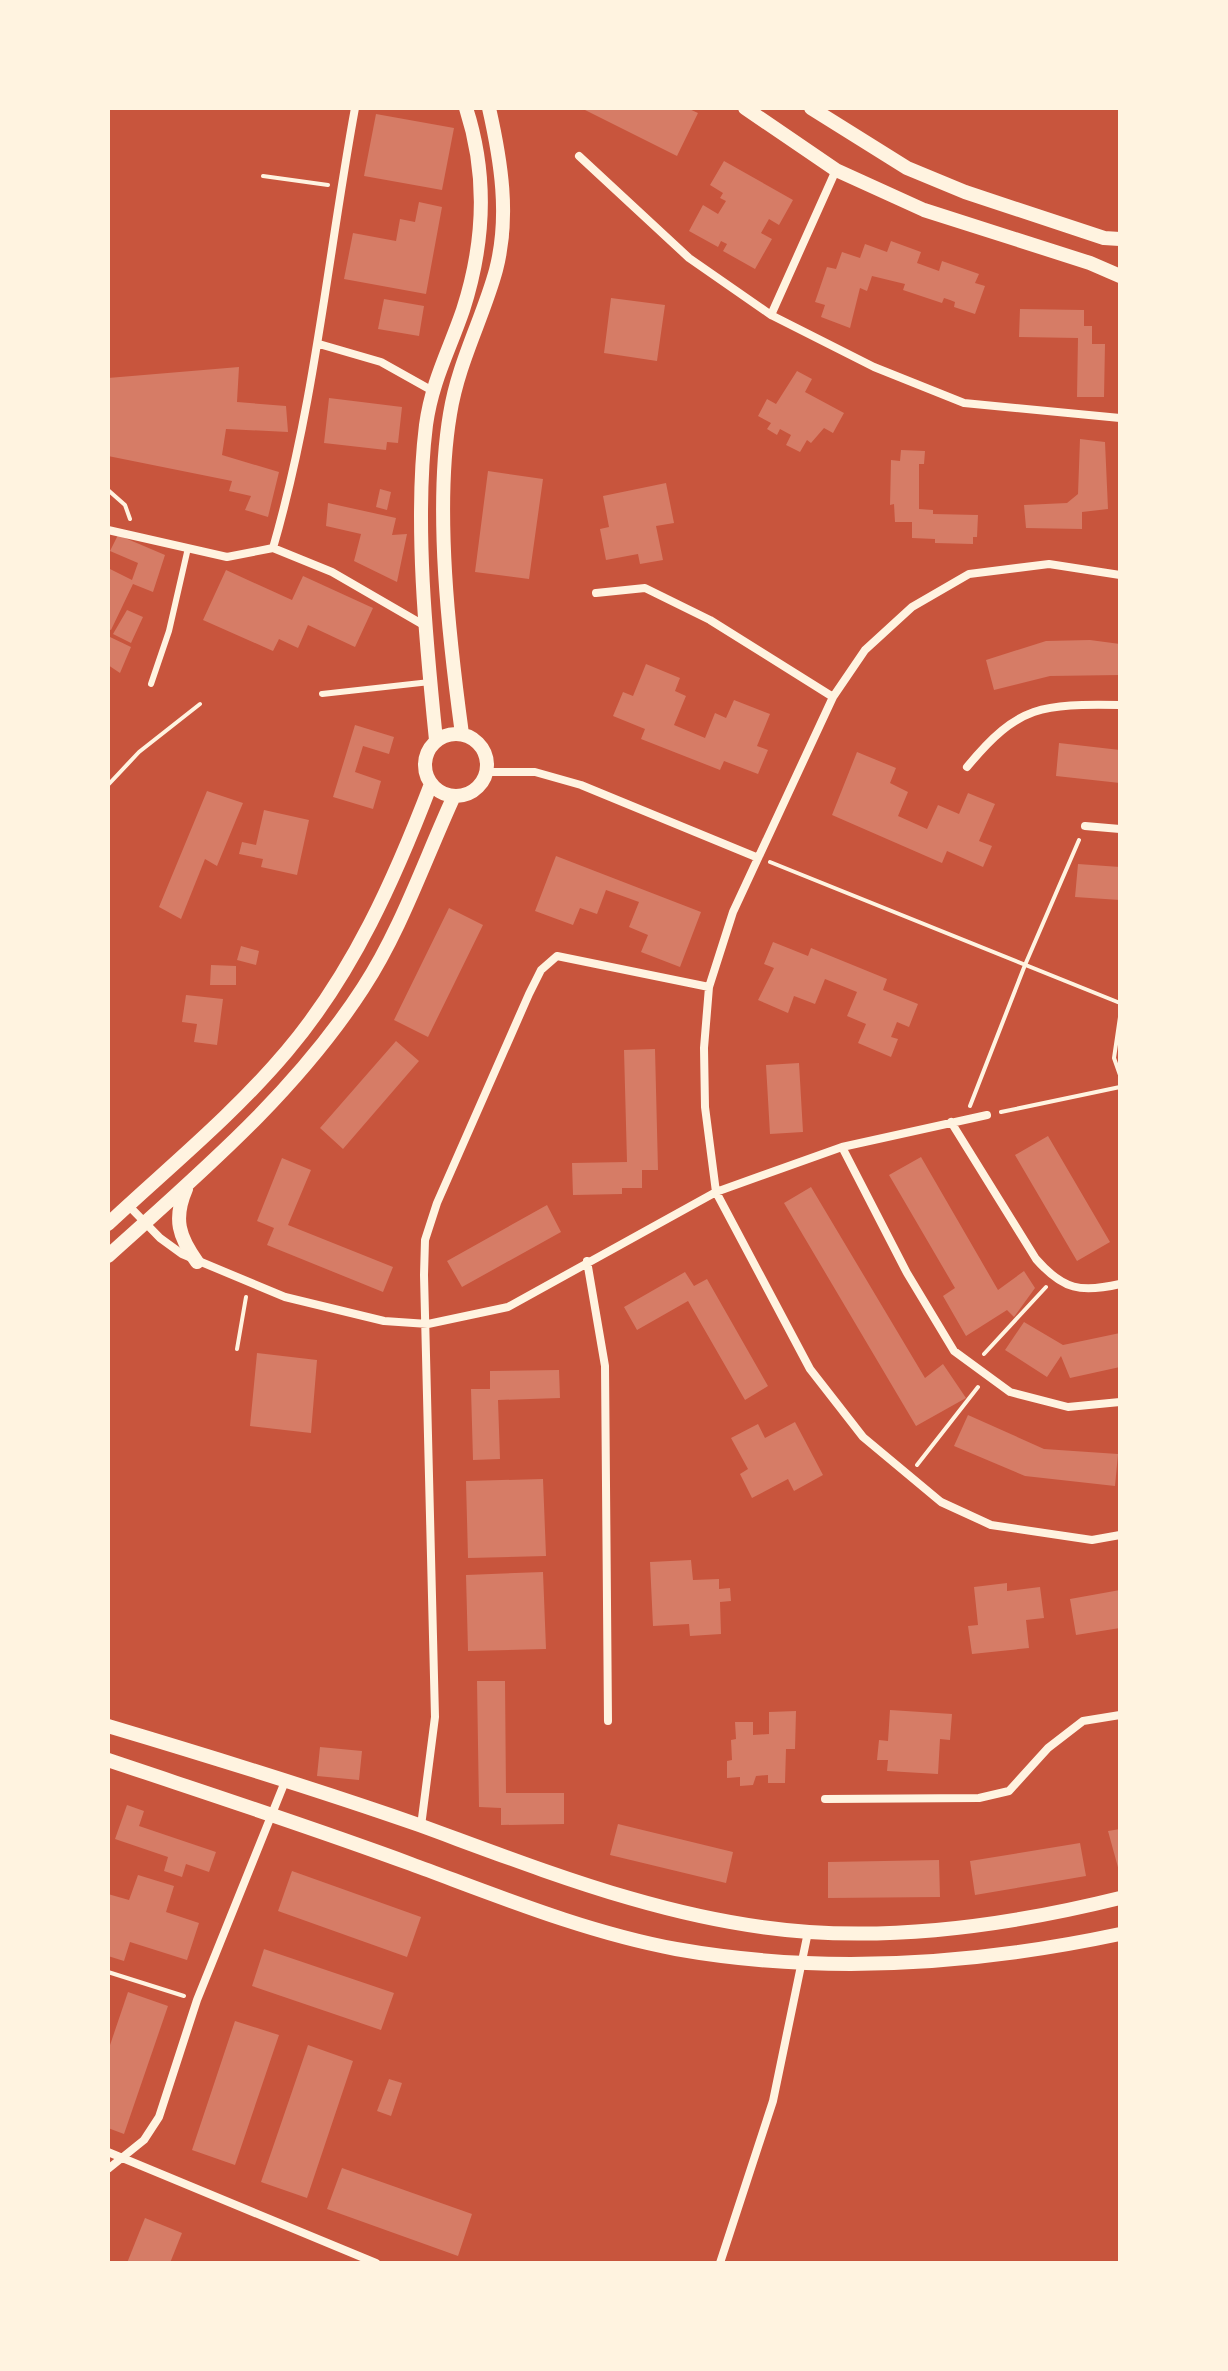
<svg xmlns="http://www.w3.org/2000/svg" width="1228" height="2371" viewBox="0 0 1228 2371" font-family="Overpass,sans-serif">
<style>
.building{fill:#d67c66}
.lines{fill:none;stroke-linecap:round;stroke-linejoin:round}
.path{stroke:#fff3e0;stroke-width:4}
.service{stroke:#fff3e0;stroke-width:6}
.minor{stroke:#fff3e0;stroke-width:8}
.tertiary{stroke:#fff3e0;stroke-width:14}
</style>
<rect width="100%" height="100%" fill="#c8553d"/>
<path class="building" d="M581,108H687L698,113L677,156Z
M376,114L454,128L442,190L364,176Z
M724,161L793,200L779,225L769,219L761,233L772,239L755,269L723,251L727,244L721,241L718,247L689,231L703,205L718,214L726,201L720,198L723,193L710,185Z
M419,202L442,207L426,294L344,279L353,233L396,241L400,219L415,222Z
M891,241L921,252L917,263L939,271L942,261L979,274L975,283L985,286L975,314L954,307L955,302L950,300L944,298L942,303L903,290L905,284L872,276L867,291L860,288L850,328L821,317L825,305L815,302L827,267L836,269L842,252L860,258L865,244L887,252Z
M611,298L665,305L657,361L604,353Z
M384,299L424,306L419,336L378,329Z
M1020,309L1084,310V326H1092V344H1105L1104,397H1077L1078,338L1019,337Z
M239,367L237,402L286,406L288,432L226,429L222,455L279,472L268,517L245,510L251,496L229,491L232,481L108,456V378Z
M797,371L812,379L805,392L844,413L833,433L824,428L811,443L807,440L800,452L786,445L791,435L780,429L777,435L767,429L771,423L758,416L767,399L776,404Z
M329,398L402,407L398,443L387,442L386,450L324,443Z
M1080,439L1105,442L1108,509L1082,512V529L1026,528L1024,505L1067,503L1078,494Z
M901,450L925,451L924,464H919V509L933,510V514L978,515L977,537H973V544L935,543V539L912,538V522H895L894,504L890,505L891,460L900,461Z
M488,471L543,479L529,579L475,572Z
M666,483L674,523L656,526L663,560L640,564L638,554L606,560L600,529L609,527L603,496Z
M380,489L391,492L387,510L376,507Z
M328,503L396,518L392,535L407,534L397,582L354,561L361,534L326,526Z
M118,535L165,555L153,592L133,584L111,630L108,629V568L132,580L138,563L110,551Z
M226,570L292,600L303,576L373,608L355,647L308,625L298,648L279,639L273,651L203,620Z
M127,610L143,617L131,643L113,634Z
M110,637L131,647L120,673L108,665Z
M1090,640L1120,644V675L1050,676L994,690L986,660L1046,641Z
M646,664L680,678L675,691L686,696L674,725L705,738L715,713L726,718L734,700L770,714L757,746L768,750L758,774L724,761L720,770L641,739L645,729L613,716L623,692L633,696Z
M355,725L394,737L389,754L363,746L355,772L381,781L373,809L333,797Z
M1059,743L1120,750V783L1056,776Z
M857,752L896,768L890,783L908,792L898,816L927,829L938,805L959,814L968,793L995,804L979,841L992,846L983,867L947,851L942,863L832,815Z
M207,791L243,803L217,866L205,859L181,919L159,907Z
M264,810L309,820L297,875L261,867L263,859L239,854L242,842L256,845Z
M556,856L701,912L680,967L641,952L648,935L629,927L639,902L606,890L597,914L580,908L573,925L535,911Z
M1078,864L1120,867V900L1075,897Z
M449,908L483,925L428,1037L394,1020Z
M773,942L808,956L811,948L887,979L883,990L918,1004L909,1027L897,1022L891,1037L898,1039L891,1057L858,1043L866,1024L847,1016L857,992L825,979L815,1004L794,996L788,1013L758,1000L774,968L764,964Z
M241,946L259,951L256,965L237,960Z
M211,965L236,966V985H210Z
M186,995L223,999L217,1045L194,1042L197,1024L182,1022Z
M396,1041L419,1061L343,1149L320,1128Z
M655,1049L658,1170H642V1188H622V1194L573,1195L572,1163L627,1162L624,1050Z
M799,1063L803,1132L770,1134L766,1065Z
M1048,1136L1110,1242L1077,1261L1015,1155Z
M921,1157L998,1290L1024,1271L1035,1288L1014,1317L1007,1310L966,1336L943,1296L955,1288L889,1175Z
M282,1158L311,1170L288,1225L393,1267L383,1292L267,1245L274,1228L257,1221Z
M811,1187L925,1378L943,1364L966,1398L916,1426L784,1203Z
M547,1205L561,1232L462,1287L447,1261Z
M685,1272L694,1286L707,1279L768,1386L745,1400L688,1301L637,1330L624,1307Z
M1024,1322L1063,1345L1120,1333V1367L1070,1378L1061,1356L1047,1377L1005,1350Z
M257,1353L317,1360L311,1433L250,1426Z
M559,1370L560,1398L498,1400L500,1459L473,1460L471,1389H490V1371Z
M968,1415L1044,1449L1118,1454L1115,1486L1025,1476L954,1446Z
M795,1422L823,1475L794,1491L788,1479L752,1498L740,1474L748,1469L731,1438L758,1424L765,1438Z
M543,1479L546,1556L468,1558L466,1481Z
M691,1560L693,1580L719,1579V1589L730,1588L731,1601L720,1602L721,1634L690,1636L689,1624L653,1626L650,1562Z
M543,1572L546,1649L468,1651L466,1575Z
M1007,1583V1591L1040,1587L1044,1618L1026,1620L1029,1648L972,1654L968,1626L978,1625L974,1587Z
M1120,1590V1628L1076,1635L1070,1599Z
M477,1681H505L506,1793H564V1824L501,1825V1808L479,1807Z
M890,1710L952,1714L950,1740L940,1739L938,1774L887,1771L888,1760H877L879,1740L888,1741Z
M796,1711L795,1749H786L785,1783H768V1775L756,1776L753,1785L740,1786V1777L727,1778V1761L732,1760L731,1740L736,1739L735,1722H753V1735L769,1734V1712Z
M320,1747L362,1751L359,1780L317,1776Z
M127,1805L144,1811L139,1826L216,1852L209,1872L186,1864L182,1877L164,1871L168,1857L115,1839Z
M618,1824L733,1852L726,1883L610,1855Z
M1120,1829V1871H1119L1108,1831Z
M1080,1843L1086,1876L975,1895L970,1861Z
M939,1860L940,1897L828,1898V1862Z
M292,1871L421,1917L407,1957L278,1911Z
M138,1875L174,1886L166,1912L199,1923L187,1960L130,1942L124,1961L108,1956V1894L129,1900Z
M264,1949L394,1993L381,2030L252,1986Z
M128,1992L168,2006L124,2134L108,2128V2051Z
M235,2021L279,2035L235,2165L192,2150Z
M308,2045L353,2061L307,2198L261,2182Z
M389,2079L402,2083L391,2116L377,2111Z
M342,2168L472,2214L458,2256L327,2209Z
M145,2218L182,2233L170,2263H127Z"/>
<g class="lines">
<path class="path" d="M263,176L328,185
M108,490L125,505L130,519
M108,785L139,752L200,704
M770,862L1120,1003
M1120,1017L1114,1058L1120,1075
M970,1106L1025,965L1079,840
M1001,1112L1120,1087
M237,1349L246,1297
M984,1354L1046,1287
M917,1465L978,1387
M108,1972L184,1996"/>
<path class="service" d="M151,684L169,631L188,548
M322,694L430,682"/>
<path class="minor" d="M579,156L689,258L771,315L874,367L964,403L1120,418
M771,315L836,170
M319,344L381,362L431,390
M108,530L227,557L273,548L332,572L427,627
M273,548C315,403 328,255 355,108
M1120,575L1049,564L969,574L912,607L865,650L833,697L733,912L709,987L704,1048L705,1107L716,1192L810,1369L863,1437L941,1502L991,1525L1092,1540L1120,1535
M596,593L645,588L710,620L833,697
M967,767C1019,704 1042,704 1120,705
M486,772H535L581,785L756,857
M1085,826L1120,829
M951,1122L1036,1259C1063,1290 1081,1293 1120,1284
M842,1147L907,1273L954,1351L1010,1392L1068,1407L1120,1402
M128,1205L160,1238L182,1254L285,1297L384,1321L428,1324L508,1307L716,1192L842,1147L987,1115
M587,1261L605,1366L608,1721
M825,1799L979,1798L1009,1791L1048,1748L1083,1721L1120,1715
M421,1826L435,1717L424,1275L425,1240L437,1203L529,994L541,970L557,956L709,987
M108,2152L376,2263
M108,2169L144,2140L159,2117L197,2000L286,1779
M720,2263L773,2101L808,1932"/>
<path class="tertiary" d="M745,108L836,170L924,210L1090,263L1120,276
M811,108L907,168L965,192L1104,238L1120,239
M425 765a31 31 0 1 1 62 0a31 31 0 1 1-62 0Z
M462,734C449,638 434,509 450,414C458,363 483,318 496,270C510,216 501,161 489,108
M436,740C426,642 414,521 426,425C432,381 449,351 463,310C485,242 488,176 466,108
M186,1189C173,1219 179,1237 197,1262
M108,1224C169,1167 233,1115 287,1051C353,973 395,878 431,784
M108,1256C200,1173 295,1093 363,988C401,930 425,859 454,796
M108,1726C212,1757 316,1789 419,1825C545,1871 673,1923 809,1932C913,1939 1019,1923 1120,1898
M108,1760C209,1794 311,1827 411,1864C498,1896 585,1932 676,1949C823,1975 974,1965 1120,1934"/>
</g>
<rect width="1228" height="2371" fill="none" stroke="#fff3e0" stroke-width="220"/>
</svg>
